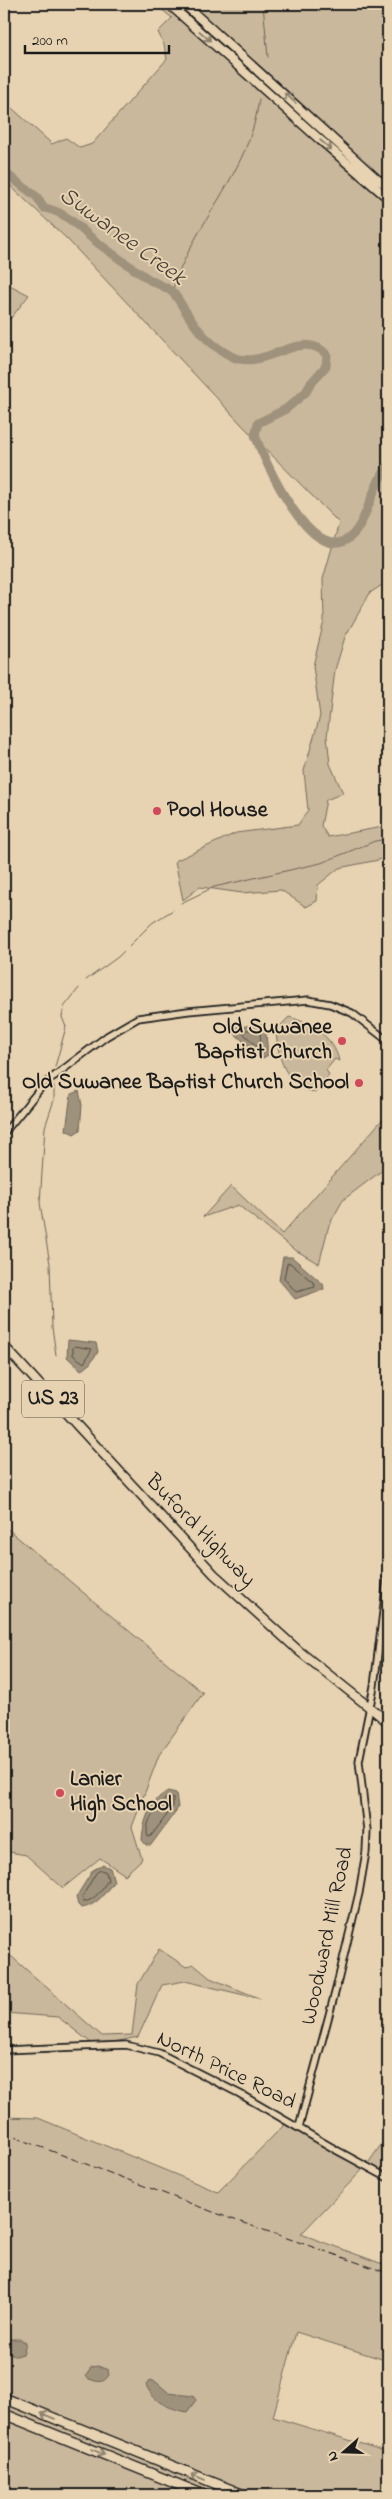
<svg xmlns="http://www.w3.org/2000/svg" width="392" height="2499" viewBox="0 0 392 2499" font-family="'Indie Flower',sans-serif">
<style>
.green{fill:#cab89c;stroke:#736a5c}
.water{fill:#9f927c;stroke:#6b6356}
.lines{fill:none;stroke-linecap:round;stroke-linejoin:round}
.shore{stroke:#504b42;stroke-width:1}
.stream{stroke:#6b6356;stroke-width:1}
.river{stroke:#9f927c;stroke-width:9}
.minor-casing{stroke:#1c1c1c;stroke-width:9}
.major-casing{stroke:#1c1c1c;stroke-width:11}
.highway-casing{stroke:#1c1c1c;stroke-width:12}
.minor{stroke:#e7d3b1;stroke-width:5.5}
.major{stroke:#e7d3b1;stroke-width:8}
.highway{stroke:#e7d3b1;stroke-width:9}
.rail{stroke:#1c1c1c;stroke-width:1;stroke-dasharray:8 4;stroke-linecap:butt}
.oneway{stroke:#8c816e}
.poi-dot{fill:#d1495b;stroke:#e7d3b1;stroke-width:2}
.labels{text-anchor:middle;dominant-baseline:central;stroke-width:4;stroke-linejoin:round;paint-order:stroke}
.shield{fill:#e7d3b1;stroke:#595349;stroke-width:1}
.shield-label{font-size:21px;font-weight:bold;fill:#1c1c1c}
.poi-label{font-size:22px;font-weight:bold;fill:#1c1c1c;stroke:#e7d3b1;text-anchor:start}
.street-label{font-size:22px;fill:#1c1c1c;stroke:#e7d3b1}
.water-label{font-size:24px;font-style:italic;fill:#433f39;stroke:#e7d3b1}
</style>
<rect width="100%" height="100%" fill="#e7d3b1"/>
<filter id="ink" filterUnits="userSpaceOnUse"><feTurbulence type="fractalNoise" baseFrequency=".02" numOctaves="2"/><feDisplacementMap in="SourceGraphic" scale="10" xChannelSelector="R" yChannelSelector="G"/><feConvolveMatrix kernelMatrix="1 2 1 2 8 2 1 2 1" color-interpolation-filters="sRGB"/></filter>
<g filter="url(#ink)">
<path class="green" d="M155,4H388V581L370,593L345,637L335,670L327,736L330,764L343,793L326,800L321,826L328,837L388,826V858L339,868L318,885L317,901L306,907L281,890L242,893L200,887L183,900L175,861L236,833L298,825L308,810L304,771L320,716L313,666L324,621L323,579L339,523L244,427L67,239L4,180V101L52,144L66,138L80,148L92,144L167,59L164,45L158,32L172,18Z
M4,282L29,295L4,327Z
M289,1017C311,1023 334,1037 339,1061L335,1059L326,1070L329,1075L315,1093C284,1084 278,1058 276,1030Z
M388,1113V1166L343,1200L329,1225L319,1264L292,1248L238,1205L203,1217L231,1186L282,1234Z
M4,1526L203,1693L159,1755L132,1827L142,1859L125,1875L100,1858L63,1888L26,1855L4,1851Z
M159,1949L186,1967L193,1964L210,1978L261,1999L185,1981L162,1985L138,2037L95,2046L58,2017L4,2013V1950L102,2036L132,2035L138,1984Z
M4,2117L38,2118L218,2192L289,2120L366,2166L388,2135V2182L366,2166L301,2234L388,2266V2361L296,2332L273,2417L388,2452V2495H4Z"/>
<path class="water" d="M265,1024L268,1055L263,1058L228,1028Z
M79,1091L82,1105L80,1130L74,1134L66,1130L71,1094Z
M283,1257H292L323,1284L324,1289L295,1299L279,1280Z
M68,1340L96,1343L98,1352L88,1366L81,1370L67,1357Z
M168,1791L176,1793L178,1808L151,1845H146L142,1840C143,1822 150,1800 168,1791Z
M103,1865L110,1868L114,1881C105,1893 98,1905 82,1908L78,1905L76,1897L93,1870Z
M4,2339H20L26,2343L23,2354L16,2356L4,2350Z
M98,2366L108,2370L109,2375C103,2384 98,2382 89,2379L86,2375L91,2367Z
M150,2380L156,2382L169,2393L193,2396L196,2400L187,2412C168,2408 154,2403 146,2385Z"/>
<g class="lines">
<path class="shore" d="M245,1030H260L261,1046L258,1047L244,1034Z
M290,1263L315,1284V1287L296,1292L284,1278L287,1264Z
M75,1346L92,1349L84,1363L73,1355V1348Z
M167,1797L173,1798V1807L151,1836L148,1837C143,1822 158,1807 167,1797Z
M101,1870L106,1872L108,1880C102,1889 95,1901 83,1902L82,1897L96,1873Z"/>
<path class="stream" d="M263,4L268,57
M172,292C192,223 251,172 259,99
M181,903L214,887L321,863L375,841L388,839
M86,980L118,957L152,923L173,910
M55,1067L66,1027L62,1017L64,1007L79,988
M54,1086V1100L45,1127L40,1203L50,1264L52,1327L56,1355"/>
<path class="river" d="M4,172L37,197L44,208C65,211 78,227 94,240C112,254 131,267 150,280C157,284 168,287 173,293C178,298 182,306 186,312C198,331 210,345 231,356C264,373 301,326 327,355L326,366L311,383L306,392L286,409L258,423L255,435C264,460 312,568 349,538C367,525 371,486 388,465"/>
<g class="minor-casing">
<path id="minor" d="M4,1133L44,1084L107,1036L138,1018L188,1011L308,1000L330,1004L352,1013L388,1041
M4,2050L126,2045L159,2053L240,2094L338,2151L388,2178
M299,2127L336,1989L359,1893L366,1852L367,1830L359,1761L374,1686L388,1571"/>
</g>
<g class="major-casing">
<path id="major" d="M169,4L318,138L388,198
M184,4L377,179L388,186
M4,1346L214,1574L299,1651L388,1722"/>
</g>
<g class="highway-casing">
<path id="highway" d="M4,2398L244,2495
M4,2414L204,2495"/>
</g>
<use href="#minor" class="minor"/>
<use href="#major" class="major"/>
<use href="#highway" class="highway"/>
<path class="rail" d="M4,2133L229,2218L388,2273"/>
</g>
<defs><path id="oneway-shaft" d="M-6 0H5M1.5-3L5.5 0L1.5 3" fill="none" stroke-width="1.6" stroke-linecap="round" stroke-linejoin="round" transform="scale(1.25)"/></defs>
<g class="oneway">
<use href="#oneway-shaft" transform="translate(205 36) rotate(42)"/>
<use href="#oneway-shaft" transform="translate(290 98) rotate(-138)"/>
<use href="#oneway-shaft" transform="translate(326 145) rotate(40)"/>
<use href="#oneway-shaft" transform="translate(48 2416) rotate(-158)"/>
<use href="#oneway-shaft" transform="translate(98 2452) rotate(22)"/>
<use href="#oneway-shaft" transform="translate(198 2477) rotate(-158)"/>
</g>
</g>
<g class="poi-dot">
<circle cx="157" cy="811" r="5"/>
<circle cx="342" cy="1041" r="5"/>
<circle cx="359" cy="1083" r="5"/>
<circle cx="60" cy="1793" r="5"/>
</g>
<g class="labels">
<rect class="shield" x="22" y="1380.5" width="62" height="37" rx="4"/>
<g class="shield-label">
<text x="53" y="1399">US 23</text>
</g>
<g class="poi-label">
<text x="167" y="811">Pool House</text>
<text x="332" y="1028" text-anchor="end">Old Suwanee<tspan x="332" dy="25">Baptist Church</tspan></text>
<text x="349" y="1083" text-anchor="end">Old Suwanee Baptist Church School</text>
<text x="70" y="1780">Lanier<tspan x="70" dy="25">High School</tspan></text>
</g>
<g class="street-label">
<text transform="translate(200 1531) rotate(46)">Buford Highway</text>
<text transform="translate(328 1936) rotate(-78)">Woodward Mill Road</text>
<text transform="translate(226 2071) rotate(26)">North Price Road</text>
</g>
<g class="water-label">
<text transform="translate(122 237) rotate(36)">Suwanee Creek</text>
</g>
</g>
<rect width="392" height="2499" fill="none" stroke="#e7d3b1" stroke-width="20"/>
<rect x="10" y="10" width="372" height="2479" fill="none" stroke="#1c1c1c" stroke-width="2" filter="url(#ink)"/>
<g transform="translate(344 2452) rotate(250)" stroke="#e7d3b1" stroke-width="4" paint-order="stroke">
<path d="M0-4L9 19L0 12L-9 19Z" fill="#1c1c1c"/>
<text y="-8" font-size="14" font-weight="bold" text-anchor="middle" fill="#1c1c1c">N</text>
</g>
<path d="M25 45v8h144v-8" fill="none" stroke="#1c1c1c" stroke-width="2.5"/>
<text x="32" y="45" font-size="15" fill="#1c1c1c" stroke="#e7d3b1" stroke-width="4" paint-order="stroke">200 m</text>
</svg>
